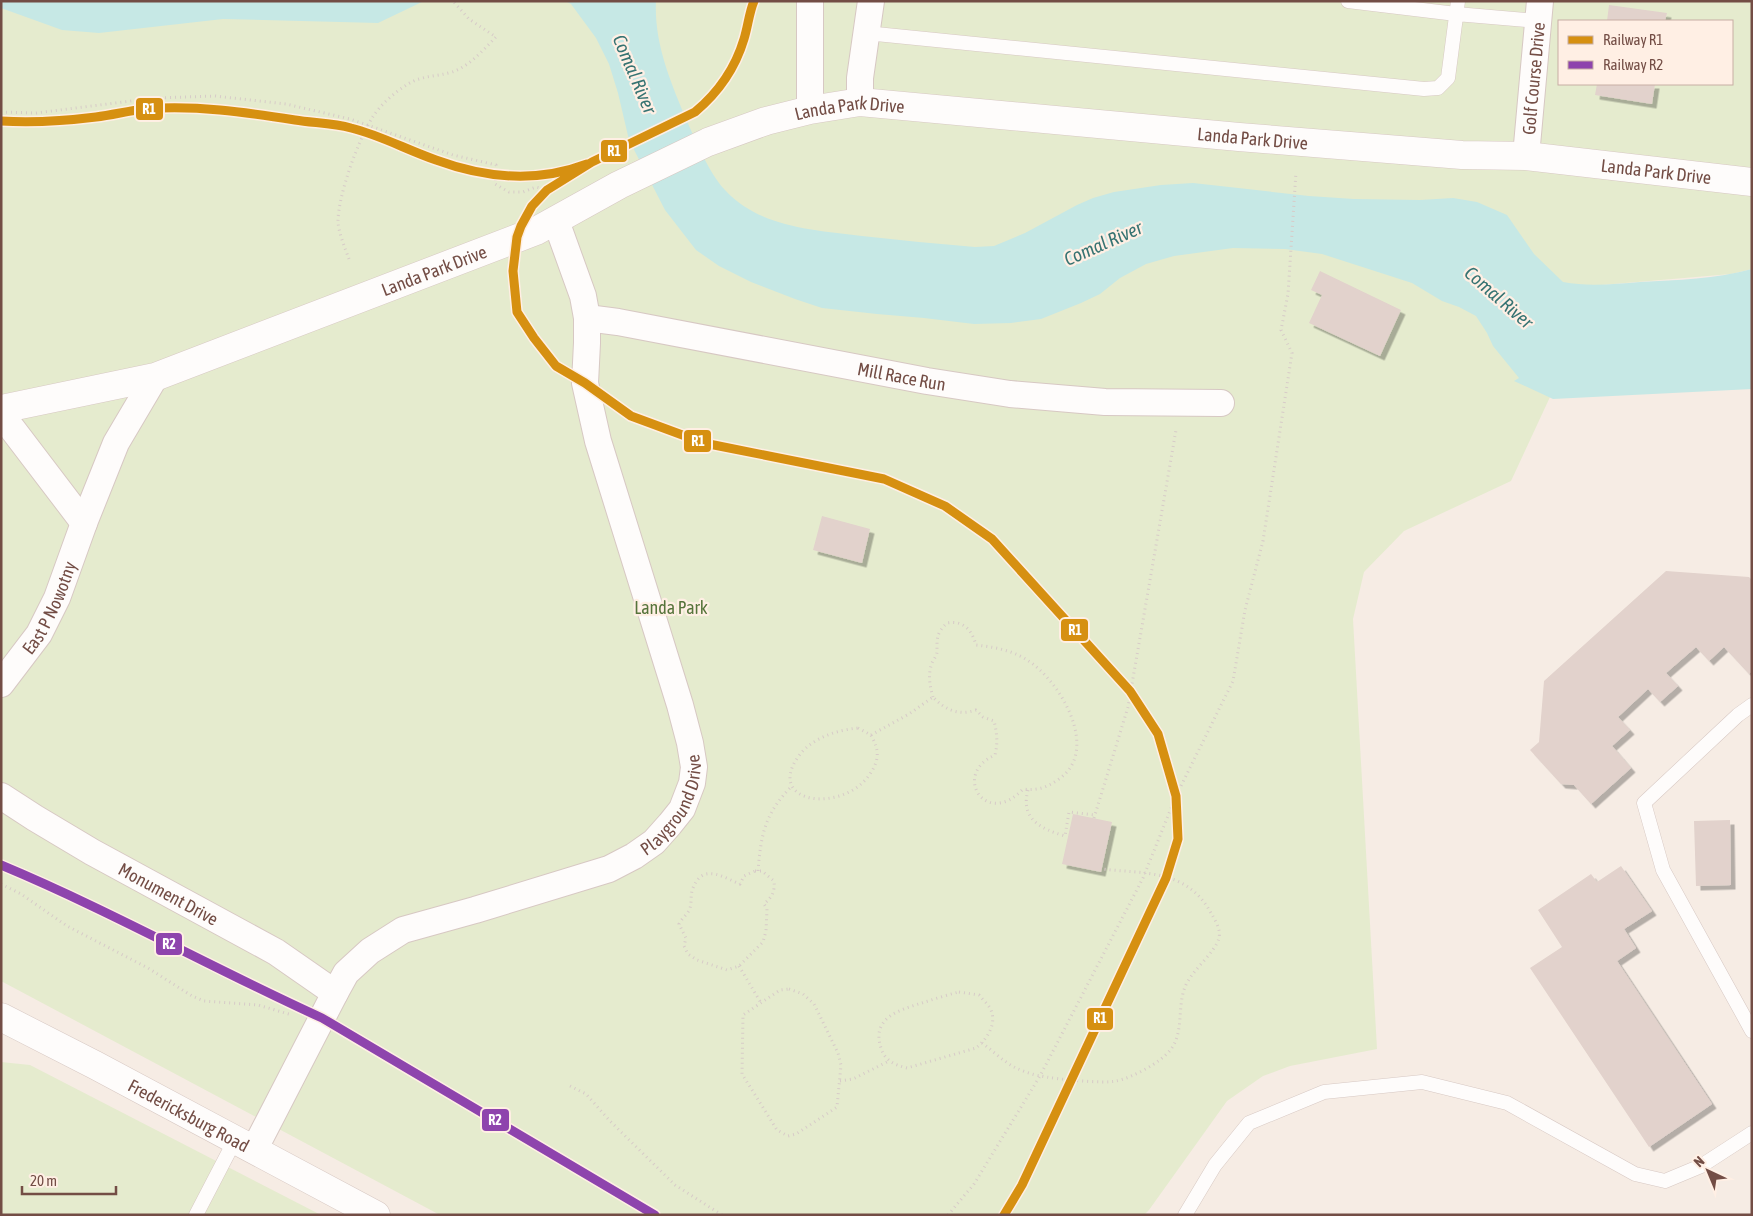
<svg xmlns="http://www.w3.org/2000/svg" width="1753" height="1216" viewBox="0 0 1753 1216" font-family="'Asap Condensed',sans-serif">
<style>
.green{fill:#e5ebce;fill-rule:evenodd}
.water{fill:#c6e8e5}
.building{fill:#e2d2cc;filter:url(#shadow)}
.lines{fill:none;stroke-linecap:round;stroke-linejoin:round}
.service-casing{stroke:#d7c8c3;stroke-width:15}
.minor-casing{stroke:#d7c8c3;stroke-width:28}
.tertiary-casing{stroke:#d7c8c3;stroke-width:29}
.path{stroke:#d7cbc8;stroke-width:3;stroke-dasharray:1 4;stroke-linecap:butt}
.service{stroke:#fefcfb;stroke-width:14}
.minor{stroke:#fefcfb;stroke-width:26}
.tertiary{stroke:#fefcfb;stroke-width:28}
.rail-1-casing{stroke:#ffefe4;stroke-width:12}
.rail-2-casing{stroke:#ffefe4;stroke-width:12}
.rail-1{stroke:#d69011;stroke-width:9}
.rail-2{stroke:#8e44ad;stroke-width:9}
.labels{text-anchor:middle;dominant-baseline:central;stroke-width:4.5;stroke-linejoin:round;paint-order:stroke}
.street-label{font-size:18px;fill:#734d45;stroke:#ffefe4}
.park-label{font-size:18px;fill:#56743b;stroke:#ffefe4}
.water-label{font-size:19px;font-style:italic;fill:#367372;stroke:#ffefe4}
.line-badge{stroke:#ffefe4;stroke-width:2}
.badge-label{font-size:14px;text-anchor:middle;font-weight:bold;fill:#fff}
</style>
<defs>
<filter id="shadow"><feDropShadow dx="4.5" dy="4.5" stdDeviation="0" flood-color="#0004"/></filter>
</defs>
<rect width="100%" height="100%" fill="#f6ece4"/>
<path class="green" d="M1,1H1752V269L1731,274L1602,285L1511,481L1404,531L1364,572L1353,619L1377,1049L1290,1066L1263,1076L1227,1101L1149,1210L1144,1215H440L1,981ZM1559,21H1732V84H1559Z
M1,1062L30,1065L321,1215H1Z"/>
<path class="water" d="M1,1H424L378,23L223,19L99,33L62,30L1,8Z
M565,1H656C654,41 669,78 684,114C694,137 708,172 725,190C760,228 815,230 862,236C900,240 938,244 975,247L994,246L1025,233L1077,205L1093,198L1114,192L1161,185L1193,183L1309,196L1354,199L1420,200L1453,198L1477,202L1507,215L1534,254L1563,282C1588,287 1615,284 1640,282C1677,280 1716,279 1752,269V389L1553,399L1514,381L1519,378L1493,346L1487,333L1476,316L1459,307L1442,301L1412,283L1322,254L1285,249L1233,248L1174,256L1146,264L1120,278L1100,294L1081,303L1041,319L1011,323L974,324L924,318L877,314L822,308L795,299L751,282L719,266L696,250L665,210L629,140L618,93L609,64L596,38L571,4Z"/>
<path class="building" d="M1609,5L1667,13L1665,21H1607Z
M1597,84H1655L1652,104L1595,95Z
M1320,271L1401,310L1380,356L1309,323L1322,295L1311,290Z
M822,516L870,529L862,563L813,550Z
M1666,571L1749,577L1752,580V671L1749,674L1724,647L1709,661L1696,647L1666,673L1678,686L1660,702L1648,689L1618,717L1630,730L1612,746L1631,768L1591,804L1574,785L1561,784L1530,750L1539,742L1544,681Z
M1073,814L1112,822L1101,872L1062,864Z
M1730,820L1731,885L1696,886L1694,821Z
M1621,866L1652,911L1624,929L1636,948L1617,961L1712,1104L1649,1147L1530,968L1562,947L1538,910L1591,874L1597,882Z"/>
<g class="lines">
<g class="service-casing">
<path id="service" d="M1348,1L1456,14L1538,21
M866,33L1424,89L1438,88L1448,78L1458,1
M1752,705L1738,715L1644,803L1663,870L1752,1031
M196,1215L235,1140
M1185,1215L1215,1165L1249,1123L1324,1092L1422,1082L1507,1103L1635,1174L1665,1181L1701,1166L1752,1133"/>
</g>
<g class="minor-casing">
<g id="minor">
<path d="M860,102V78L871,1"/>
<path d="M810,110V1"/>
<path id="s1" d="M1526,156L1540,1"/>
<path id="s2" d="M587,318L618,322L927,381L1010,394L1105,402L1221,403"/>
<path d="M1,414L84,523"/>
<path id="s3" d="M1,684L39,634L57,598L84,523L116,443L155,377"/>
<path id="s4" d="M1,796L35,818L92,852L276,952L335,993"/>
<path id="s5" d="M254,1150L335,993L346,973L370,951L403,930L475,910L609,869L634,856L654,842L670,824L682,809L692,783L694,767L690,743L680,705L598,441L585,383L587,343V318L583,296L556,221"/>
</g>
</g>
<g class="tertiary-casing">
<g id="tertiary">
<path id="s6" d="M1,409L155,377L536,231L619,185L708,142L766,121L810,110L860,102L1239,137L1462,155L1526,156L1752,182"/>
<path id="s7" d="M1,1017L95,1065L376,1215"/>
</g>
</g>
<path class="path" d="M1,112L36,113L155,98L215,96L286,104L350,119L453,155L496,165V174L495,184L509,192H523L536,187L547,190
M349,259C345,248 339,234 338,222C338,195 358,141 372,118C380,105 395,92 408,84C423,75 436,77 452,72C470,66 483,50 496,37L469,19L453,1
M858,728L871,735C879,750 880,759 870,774C843,814 765,804 798,757C811,738 837,730 858,728Z
M871,735L909,714L933,697C945,710 959,716 976,710L983,717L994,721C997,733 998,743 995,755C951,774 986,829 1023,789C1037,791 1048,787 1059,779C1101,750 1060,680 1027,660C1012,650 993,647 976,645C972,630 963,620 947,623C936,634 937,638 937,652C937,656 932,661 931,666C928,676 930,687 933,697
M1028,790C1020,819 1041,829 1065,836L1069,812L1095,815
M1094,818L1128,707L1176,430
M755,871H762L774,881C775,892 772,897 764,904L767,909L766,931L763,942L739,966L727,970L697,960L688,954L684,946L686,938L679,924C682,918 688,914 690,908C692,902 690,895 693,888C703,862 724,878 740,884L744,876Z
M758,871C761,834 765,813 792,786
M1,884L21,894L67,926L148,968L192,996L204,1001L258,1005L292,1015
M739,966L761,1003
M789,989L803,994L814,1004L838,1053L841,1065L837,1107L796,1134L788,1136L777,1130L742,1074L743,1015L780,990Z
M959,992L979,995C982,999 987,1003 990,1008C998,1023 987,1039 976,1048L907,1068C895,1065 885,1061 881,1048C871,1018 899,1010 922,1003C934,999 947,995 959,992Z
M982,1043C993,1051 1004,1062 1016,1068C1023,1071 1033,1075 1041,1076C1054,1079 1104,1084 1116,1081C1132,1078 1162,1062 1171,1049C1184,1032 1177,1007 1185,987C1191,971 1215,953 1219,938C1221,929 1215,920 1211,913C1187,869 1145,874 1102,869
M840,1081L853,1079L889,1061
M570,1086L586,1094L609,1120L675,1185L722,1215
M948,1215L974,1184L1040,1076L1143,878L1176,796L1233,681L1245,610L1263,541L1292,353L1281,330L1288,294L1296,172"/>
<use href="#service" class="service"/>
<use href="#minor" class="minor"/>
<use href="#tertiary" class="tertiary"/>
<g class="rail-1-casing">
<path id="rail-1" d="M754,1C749,13 748,26 744,39C735,69 719,92 695,112L592,162L547,190L532,206L521,226L517,237L513,271L517,312L534,338L556,366L585,383L631,416L704,443L884,479L945,506L992,539L1130,691L1158,734L1176,796L1178,839L1166,878L1022,1185L1004,1215
M1,121C33,123 64,121 96,117C112,115 128,111 144,109C196,105 244,112 295,120C313,123 333,123 351,128C380,135 407,150 436,160C485,178 537,183 587,164"/>
</g>
<g class="rail-2-casing">
<path id="rail-2" d="M1,865C111,911 214,969 322,1018L655,1215"/>
</g>
<use href="#rail-1" class="rail-1"/>
<use href="#rail-2" class="rail-2"/>
</g>
<g class="labels">
<g class="street-label">
<text stroke="none"><textPath href="#s1" startOffset="78">Golf Course Drive</textPath></text>
<text stroke="none"><textPath href="#s6" startOffset="906">Landa Park Drive</textPath></text>
<text stroke="none"><textPath href="#s6" startOffset="1311">Landa Park Drive</textPath></text>
<text stroke="none"><textPath href="#s6" startOffset="1716">Landa Park Drive</textPath></text>
<text stroke="none"><textPath href="#s6" startOffset="456">Landa Park Drive</textPath></text>
<text stroke="none"><textPath href="#s2" startOffset="320">Mill Race Run</textPath></text>
<text stroke="none"><textPath href="#s3" startOffset="91">East P Nowotny</textPath></text>
<text stroke="none"><textPath href="#s5" startOffset="581">Playground Drive</textPath></text>
<text stroke="none"><textPath href="#s4" startOffset="194">Monument Drive</textPath></text>
<text stroke="none"><textPath href="#s7" startOffset="212">Fredericksburg Road</textPath></text>
</g>
<g class="park-label">
<text x="671" y="607">Landa Park</text>
</g>
<g class="water-label">
<text transform="translate(635 74) rotate(67)">Comal River</text>
<text transform="translate(1103 243) rotate(-24)">Comal River</text>
<text transform="translate(1499 297) rotate(41)">Comal River</text>
</g>
</g>
<g class="line-badge">
<rect x="135" y="97" width="29" height="24" rx="5" fill="#d69011"/>
<rect x="600" y="139" width="28" height="24" rx="5" fill="#d69011"/>
<rect x="683" y="429" width="29" height="24" rx="5" fill="#d69011"/>
<rect x="1060" y="618" width="29" height="24" rx="5" fill="#d69011"/>
<rect x="155" y="932" width="28" height="24" rx="5" fill="#8e44ad"/>
<rect x="1086" y="1007" width="28" height="24" rx="5" fill="#d69011"/>
<rect x="481" y="1108" width="29" height="24" rx="5" fill="#8e44ad"/>
</g>
<g class="badge-label">
<text x="149" y="114">R1</text>
<text x="614" y="156">R1</text>
<text x="698" y="446">R1</text>
<text x="1075" y="635">R1</text>
<text x="169" y="949">R2</text>
<text x="1100" y="1023">R1</text>
<text x="495" y="1125">R2</text>
</g>
<rect width="1753" height="1216" fill="none" stroke="#734d45" stroke-width="5"/>
<rect x="1558" y="20" width="175" height="65" fill="#ffefe4" stroke="#c7aea4"/>
<rect x="1568" y="36" width="25" height="8" fill="#d69011" stroke="#c7aea4"/>
<text x="1603" y="45" font-size="15" fill="#734d45">Railway R1</text>
<rect x="1568" y="61" width="25" height="8" fill="#8e44ad" stroke="#c7aea4"/>
<text x="1603" y="70" font-size="15" fill="#734d45">Railway R2</text>
<g transform="translate(1708 1171) rotate(316)" stroke="#ffefe4" stroke-width="4" paint-order="stroke">
<path d="M0-4L9 19L0 12L-9 19Z" fill="#734d45"/>
<text y="-8" font-size="14" font-weight="bold" text-anchor="middle" fill="#734d45">N</text>
</g>
<path d="M22 1186v8h94v-8" fill="none" stroke="#734d45" stroke-width="2.5"/>
<text x="30" y="1186" font-size="15" fill="#734d45" stroke="#ffefe4" stroke-width="4" paint-order="stroke">20 m</text>
</svg>
